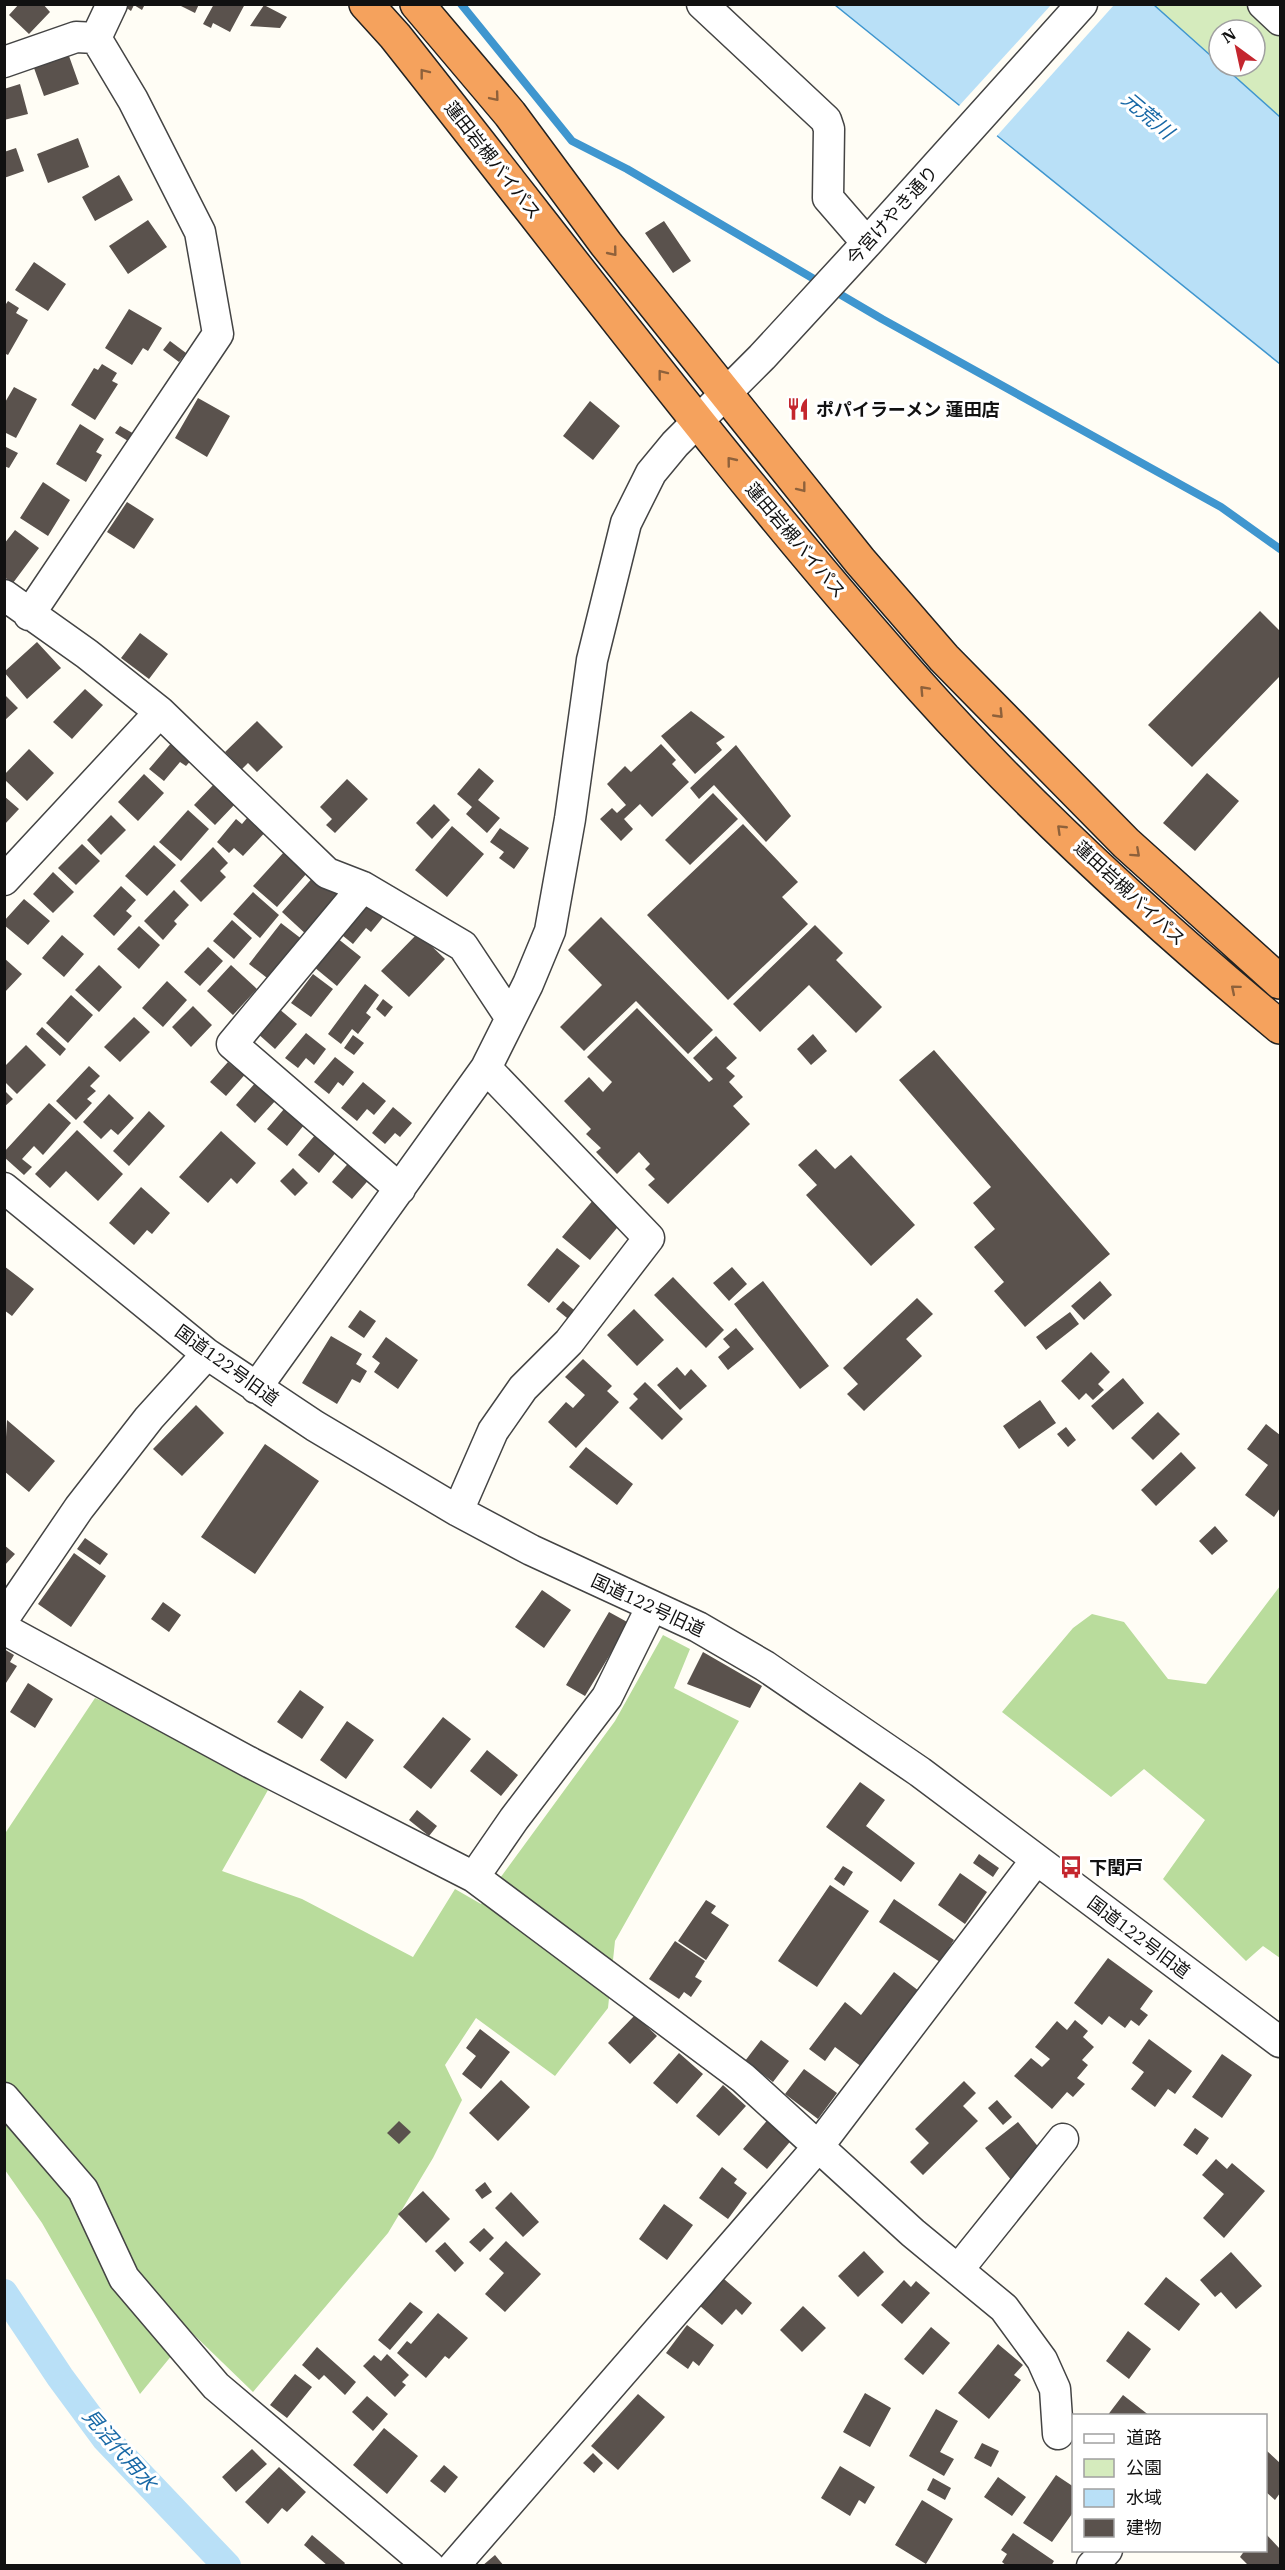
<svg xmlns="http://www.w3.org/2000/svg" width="1285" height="2570" viewBox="0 0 1285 2570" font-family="'IBM Plex Serif','Noto Sans JP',serif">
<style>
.green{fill:#d5ebbd}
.forest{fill:#b9dc9c}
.water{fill:#b9e0f7;stroke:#3f96cf;stroke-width:1.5}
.pier{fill:#fffdf5}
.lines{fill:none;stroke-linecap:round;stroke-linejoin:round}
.stream{stroke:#3f96cf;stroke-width:8}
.canal{stroke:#b9e0f7;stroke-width:28}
.building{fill:#5a524d}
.minor-casing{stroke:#444;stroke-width:33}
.highway-casing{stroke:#222;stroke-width:36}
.minor{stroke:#fff;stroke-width:30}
.highway{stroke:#f5a25d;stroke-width:33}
.oneway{stroke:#8e613b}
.labels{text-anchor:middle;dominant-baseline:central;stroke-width:6;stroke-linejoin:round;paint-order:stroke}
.street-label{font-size:18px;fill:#111;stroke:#fff}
.poi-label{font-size:18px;font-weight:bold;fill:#111;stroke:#fff;text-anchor:start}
.water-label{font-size:20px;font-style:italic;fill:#1768a6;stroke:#fff}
</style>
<rect width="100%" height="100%" fill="#fffdf5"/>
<path class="green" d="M1154,5H1249L1280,33V117L1223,66H1255V30H1219V63Z"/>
<path class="forest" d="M1280,1586V1958L1263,1946L1246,1961L1163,1879L1205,1820L1144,1769L1111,1797L1002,1712L1073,1628L1092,1614L1124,1622L1168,1679L1206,1684Z
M663,1635L690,1649L674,1688L739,1721L615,1941L608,2008L555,2076L476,2018L445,2065L462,2100L433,2158L388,2233L253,2392L191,2332L140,2394L42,2223L5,2170L4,1835L95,1698L182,1735L268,1790L222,1871L302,1899L413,1957L455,1889L481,1904L615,1721Z"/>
<path class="water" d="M835,5H1154L1219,63V66H1223L1280,117V364Z"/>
<path class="pier" d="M1051,5H1114L995,138L958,107Z"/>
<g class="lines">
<path class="stream" d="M461,4L572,141L627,169L882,319L1221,507L1280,549"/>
<path class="canal" d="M4,2293L60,2377L105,2438L227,2566"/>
</g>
<path class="building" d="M19,4H43L50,12L29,34L9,15Z
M121,4H145L142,10L134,5L131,11Z
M177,4H199L195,13Z
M214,4H245L230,32L213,23L211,28L203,24Z
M264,5L287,17L280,28L250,26Z
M69,56L79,84L44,96L34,68Z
M20,84L28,114L4,120V89Z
M78,138L89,167L48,183L37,154Z
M16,148L24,171L4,178V152Z
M119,175L133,200L95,221L82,197Z
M148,220L167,247L128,274L109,246Z
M664,221L691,261L673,273L645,233Z
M34,262L66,284L48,311L15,290Z
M8,301L19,308L16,313L28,320L8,355L4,353V307Z
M129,309L162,328L148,351L143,348L132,365L105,348Z
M170,341L186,353L179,362L163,350Z
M102,364L117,373L112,381L118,384L95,420L71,405L94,368L98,370Z
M14,387L37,399L16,438L4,432V404Z
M198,398L230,416L207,457L175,438Z
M590,401L620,426L593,460L563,436Z
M80,424L104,439L96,452L102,455L86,482L56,464Z
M120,426L138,436L133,444L115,433Z
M4,446L18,453L9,468L4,466Z
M43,482L70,500L48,536L20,518Z
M127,502L154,519L134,549L107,532Z
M15,530L39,548L13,583L4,577V544Z
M1260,611L1280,631V676L1192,767L1148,725Z
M140,633L168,654L149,679L121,658Z
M37,642L61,668L27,699L4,672Z
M85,689L103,705L72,739L53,722Z
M4,694L18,708L4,721Z
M691,711L725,737L716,743L722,750L695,774L661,736Z
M257,721L283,747L257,772L248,763L242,769L225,752Z
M173,741L193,758L186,766L180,762L164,781L149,769Z
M661,744L676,760L672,764L689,782L652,817L640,804L624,819L633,829L621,841L600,819L612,808L617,813L626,805L607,784L625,766L631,772Z
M736,745L791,816L766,842L714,785L699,799L690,788Z
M29,749L54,773L27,801L4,779V775Z
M479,768L494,781L478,800L500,818L487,833L466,814L472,807L457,794Z
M1207,773L1239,801L1195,851L1163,823Z
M144,774L164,793L138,821L118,802Z
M347,779L368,799L335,833L326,825L332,819L320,807Z
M215,783L236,803L215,825L194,805Z
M713,793L738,819L690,865L665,840Z
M4,796L19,809L4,825Z
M434,804L450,820L432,839L416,823Z
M188,810L209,829L181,861L159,842Z
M252,812L269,828L243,856L234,848L229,853L217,842L236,819L242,824Z
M111,815L126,830L101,855L87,840Z
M743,824L798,882L782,897L808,924L728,1000L647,915Z
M452,826L484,854L447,897L415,870Z
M500,828L529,848L514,869L499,858L504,852L490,842Z
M82,844L100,861L76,885L58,868Z
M154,845L176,865L147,896L125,876Z
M213,847L228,863L220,871L226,877L201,902L180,881Z
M284,852L307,873L277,907L253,886Z
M53,872L74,892L53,913L33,894Z
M316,874L342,898L308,936L282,912Z
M121,886L136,900L126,911L132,916L114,936L93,916Z
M174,890L189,905L174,921L177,924L163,940L144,921Z
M253,892L279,915L260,938L233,914Z
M24,899L50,921L28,945L4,925V921Z
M364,899L384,916L371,932L366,928L353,944L337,931Z
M601,917L713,1030L688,1054L636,1001L584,1051L560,1027L602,985L568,950Z
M232,920L252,938L234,959L213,941Z
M281,923L303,940L271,981L249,964Z
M815,925L843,953L836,960L882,1007L856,1033L809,985L760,1032L733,1004Z
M139,926L160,945L139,969L117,949Z
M418,933L445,959L409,997L381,971Z
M62,935L84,954L64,977L42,958Z
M337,938L361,957L337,986L314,967Z
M208,947L223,961L200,986L184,972Z
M4,958L22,974L4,993Z
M99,965L122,987L99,1012L75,990Z
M231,965L257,989L233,1015L207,991Z
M313,974L333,989L311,1017L291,1003Z
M167,981L187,1000L163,1027L142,1008Z
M365,984L379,995L366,1013L371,1017L358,1034L352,1029L341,1044L328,1034Z
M71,995L93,1015L68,1043L46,1023Z
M383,999L393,1007L385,1017L376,1009Z
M193,1006L212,1025L191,1047L172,1027Z
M278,1008L297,1024L275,1049L257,1033Z
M637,1008L709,1082L713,1079L693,1058L716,1036L737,1058L726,1068L735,1076L729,1082L743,1097L733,1106L750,1124L668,1204L648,1185L655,1179L645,1169L650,1164L639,1152L617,1174L596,1152L601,1148L586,1134L591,1129L564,1101L589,1077L603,1092L612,1082L587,1057Z
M134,1017L150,1032L120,1062L104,1047Z
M42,1027L66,1049L60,1056L36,1034Z
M306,1033L326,1049L314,1065L306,1058L298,1068L285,1058Z
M813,1034L827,1051L811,1065L797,1049Z
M353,1035L364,1043L354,1055L344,1048Z
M26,1045L46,1065L17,1094L4,1081V1067Z
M934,1050L1110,1254L1025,1327L994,1291L1004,1282L974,1247L995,1229L973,1203L991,1187L899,1080Z
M335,1057L354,1072L343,1086L338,1082L329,1094L314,1082Z
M228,1062L235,1068L240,1062L249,1070L226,1096L210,1082Z
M89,1066L100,1076L90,1086L96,1091L87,1099L92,1103L76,1120L56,1101Z
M256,1082L276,1100L255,1123L236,1105Z
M363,1082L386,1101L374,1115L367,1109L357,1121L341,1108Z
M4,1090L13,1099L4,1107Z
M109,1094L134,1118L118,1135L111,1129L101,1139L83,1122Z
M49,1103L71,1123L43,1155L34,1146L22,1159L32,1167L24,1175L4,1157V1152Z
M393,1107L412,1123L400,1137L395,1133L385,1144L372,1133Z
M284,1109L304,1125L287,1146L267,1129Z
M149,1111L165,1126L129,1166L113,1151Z
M77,1130L123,1174L98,1201L66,1171L50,1188L35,1174Z
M221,1131L256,1163L237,1184L231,1178L208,1203L179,1177Z
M316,1134L337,1151L319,1173L298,1155Z
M816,1149L835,1169L851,1155L915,1225L871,1266L806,1195L817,1185L798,1165Z
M352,1159L372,1176L352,1199L332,1182Z
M293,1168L308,1183L295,1196L280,1181Z
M141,1187L170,1213L152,1234L147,1230L134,1245L109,1223Z
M594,1199L622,1222L590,1260L562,1237Z
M557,1248L580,1266L549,1303L527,1285Z
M4,1266L34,1289L12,1316L4,1310Z
M732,1267L747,1284L729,1301L713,1283Z
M673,1277L724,1330L706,1348L654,1295Z
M763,1281L829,1366L800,1389L734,1304Z
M1100,1281L1112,1295L1084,1320L1071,1306Z
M917,1298L933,1314L906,1339L922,1356L864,1411L847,1394L858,1384L843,1368Z
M563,1301L579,1314L572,1322L556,1309Z
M634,1309L664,1340L637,1366L607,1335Z
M360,1310L376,1321L364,1338L348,1327Z
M1070,1312L1079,1324L1046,1350L1036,1337Z
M736,1328L754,1349L728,1370L718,1357L730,1347L723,1339Z
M331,1336L362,1354L356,1364L367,1371L360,1383L352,1379L337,1404L302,1383Z
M386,1337L418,1360L398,1389L374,1372L380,1363L372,1357Z
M1091,1352L1110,1372L1098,1384L1104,1390L1093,1400L1086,1393L1079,1400L1061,1381Z
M583,1359L612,1386L607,1391L619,1402L576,1448L548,1422L566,1402L573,1408L585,1395L565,1377Z
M677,1367L685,1376L691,1369L707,1386L680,1410L657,1385Z
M1123,1378L1144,1403L1113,1430L1091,1406Z
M645,1382L683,1419L662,1440L629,1408L638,1399L633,1394Z
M1040,1400L1056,1423L1019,1449L1003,1426Z
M196,1405L224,1433L182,1476L153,1449Z
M1158,1412L1180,1434L1153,1460L1131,1438Z
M7,1420L55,1461L29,1492L4,1471Z
M1266,1424L1280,1435V1508L1274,1517L1245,1495L1268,1465L1247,1449Z
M1066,1427L1076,1440L1068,1447L1057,1434Z
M265,1444L319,1481L255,1574L201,1537Z
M586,1447L633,1484L617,1505L569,1467Z
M1181,1452L1196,1468L1156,1506L1141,1490Z
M1215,1526L1228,1541L1212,1555L1199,1541Z
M85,1538L108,1554L100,1565L77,1549Z
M4,1545L15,1554L4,1566Z
M74,1553L106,1576L71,1627L38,1604Z
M542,1590L571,1610L544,1648L515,1627Z
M163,1602L181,1615L169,1632L151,1619Z
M609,1612L629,1623L585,1696L566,1685Z
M4,1649L14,1655L10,1662L17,1666L4,1686Z
M703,1652L762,1686L750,1708L687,1684Z
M28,1683L53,1699L35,1728L10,1712Z
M300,1690L324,1707L302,1739L277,1722Z
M443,1717L471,1739L431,1789L403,1767Z
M347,1721L374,1740L346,1779L320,1760Z
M487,1750L518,1775L501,1796L470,1771Z
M860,1782L885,1800L866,1826L915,1863L901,1882L826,1827Z
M417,1810L437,1826L429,1836L409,1820Z
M979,1854L999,1868L993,1877L973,1863Z
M843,1866L853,1872L844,1886L834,1879Z
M960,1873L987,1892L965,1924L938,1905Z
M830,1885L869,1911L817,1987L778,1961Z
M894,1899L954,1940L940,1962L879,1922Z
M706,1900L716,1906L711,1913L729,1925L706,1960L678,1941Z
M675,1941L705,1961L695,1977L702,1981L691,1997L684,1992L679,1999L649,1979Z
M1108,1958L1153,1991L1140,2009L1148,2015L1139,2026L1131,2020L1125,2028L1109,2016L1102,2025L1074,2003Z
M894,1972L919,1991L862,2067L835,2047L825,2061L809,2049L845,2002L861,2015Z
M635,2015L657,2036L630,2064L608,2043Z
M1075,2020L1088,2031L1083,2037L1094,2047L1082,2060L1088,2065L1077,2078L1085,2084L1073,2097L1067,2092L1052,2109L1014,2076L1031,2058L1042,2067L1050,2059L1035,2047L1057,2021L1067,2030Z
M480,2029L510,2052L481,2089L462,2074L476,2056L466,2048Z
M1149,2039L1192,2071L1175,2094L1168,2089L1155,2107L1131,2089L1144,2072L1132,2063Z
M761,2040L789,2061L773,2082L745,2061Z
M679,2053L703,2074L677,2104L653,2083Z
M1222,2054L1252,2075L1222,2118L1192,2097Z
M804,2069L837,2093L818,2119L785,2094Z
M501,2080L530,2107L498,2141L469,2113Z
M964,2081L976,2093L963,2106L978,2121L923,2175L910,2162L929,2143L915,2129Z
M723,2085L746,2106L719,2136L696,2116Z
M997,2100L1012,2117L1003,2125L988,2108Z
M770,2117L794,2137L767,2169L743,2149Z
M399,2121L411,2132L399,2144L387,2133Z
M1018,2122L1045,2155L1012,2181L985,2148Z
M1195,2128L1209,2138L1197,2155L1183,2145Z
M1216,2159L1227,2169L1232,2163L1265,2191L1224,2238L1203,2218L1224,2194L1202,2175Z
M722,2167L737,2179L734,2183L747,2193L728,2219L699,2198Z
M485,2182L492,2192L482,2199L475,2190Z
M423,2191L450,2219L426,2243L398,2214Z
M511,2192L539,2222L523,2237L495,2208Z
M664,2204L693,2225L667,2260L639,2239Z
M484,2228L494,2238L480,2252L469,2242Z
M506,2241L541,2274L505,2312L485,2294L504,2273L489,2259Z
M445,2242L464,2263L455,2272L435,2251Z
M864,2251L884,2272L858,2297L838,2276Z
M1231,2252L1262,2286L1236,2309L1221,2292L1215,2297L1200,2280Z
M1166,2277L1200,2304L1179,2331L1144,2304Z
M724,2279L752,2303L742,2315L736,2309L722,2325L700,2306Z
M904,2280L911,2287L916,2281L930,2293L902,2324L881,2305Z
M410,2302L423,2312L390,2350L378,2340Z
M803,2306L826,2328L802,2352L780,2330Z
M438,2313L468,2338L449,2359L445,2356L426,2378L397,2353L407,2341L411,2344Z
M687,2325L714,2345L699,2366L693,2361L688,2369L666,2353Z
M931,2327L950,2343L923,2375L904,2359Z
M1128,2331L1151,2349L1129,2379L1106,2361Z
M998,2344L1023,2365L1014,2375L1021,2380L989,2419L958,2393Z
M317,2347L356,2382L345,2395L324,2375L319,2380L302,2365Z
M387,2354L409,2375L402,2382L406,2385L395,2397L363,2366L374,2355L381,2361Z
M295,2374L312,2387L287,2418L270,2405Z
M865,2393L891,2408L870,2447L843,2432Z
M638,2394L665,2417L618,2470L591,2446Z
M1123,2395L1150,2416H1107Z
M367,2396L388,2414L373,2431L352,2412Z
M936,2409L958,2421L940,2452L954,2459L944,2476L909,2456Z
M384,2428L418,2456L387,2494L353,2465Z
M982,2443L999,2451L991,2467L974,2458Z
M252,2449L267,2464L236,2492L222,2477Z
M1267,2451L1280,2463V2493L1275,2500L1266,2492Z
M593,2453L603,2463L594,2473L583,2463Z
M444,2465L458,2477L445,2493L430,2481Z
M840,2466L875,2487L865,2504L859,2500L850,2516L821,2498Z
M279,2467L306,2492L287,2512L282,2508L268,2524L245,2502Z
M1056,2475L1074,2487V2511L1052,2542L1023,2523Z
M998,2477L1026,2497L1012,2516L984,2497Z
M933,2478L951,2488L945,2500L927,2490Z
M922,2500L953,2519L926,2564L895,2545Z
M1013,2533L1054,2561L1051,2566H1007L1002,2562L1007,2554L1001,2550Z
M1266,2534L1280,2549V2564L1249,2566L1240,2557L1245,2550H1266Z
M312,2535L345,2563L343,2566H328L304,2545Z
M495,2555L504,2566H482Z"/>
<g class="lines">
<g class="minor-casing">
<path id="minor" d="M702,4L826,120L829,129L828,198L867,243
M1263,4L1280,20
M4,62L76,37L96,38
M4,595L87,654L160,712L327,873L363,887L463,946L510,1017
M29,615L218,334L200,232L133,100L96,38L112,4
M4,880L160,712
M363,887L232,1044L400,1189
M4,1188L207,1354L315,1426L458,1511L531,1550L698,1627L765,1666L920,1772L1280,2042
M256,1388L486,1068L528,984L550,931L570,819L592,660L626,523L651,473L675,444L762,357L867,243L1082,4
M458,1511L493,1431L523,1388L569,1342L649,1238L486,1068
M4,1618L79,1508L149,1418L207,1354
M4,1629L251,1763L474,1877L743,2078L913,2233L1004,2308L1042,2360L1055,2389L1058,2434
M474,1877L514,1819L607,1697L652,1606
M4,2098L83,2190L124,2278L216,2386L429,2566
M958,2270L1063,2139
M454,2566L817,2148L1036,1860
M1092,2566L1107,2550"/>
</g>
<g class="highway-casing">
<path id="highway" d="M366,4L395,36C568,254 735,479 921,687C1030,809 1154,922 1280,1027
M417,4L510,114L606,244L860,561L944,658L1126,843L1280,982"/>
</g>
<use href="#minor" class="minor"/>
<use href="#highway" class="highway"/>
</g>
<defs><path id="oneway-chevron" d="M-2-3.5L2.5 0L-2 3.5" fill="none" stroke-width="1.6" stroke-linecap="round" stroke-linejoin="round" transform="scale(1.5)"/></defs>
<g class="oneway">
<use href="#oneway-chevron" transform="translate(424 73) rotate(-128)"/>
<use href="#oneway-chevron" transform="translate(495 97) rotate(50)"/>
<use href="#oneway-chevron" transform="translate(613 252) rotate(51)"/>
<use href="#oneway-chevron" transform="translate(662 374) rotate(-128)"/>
<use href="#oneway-chevron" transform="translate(731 461) rotate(-129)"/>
<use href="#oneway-chevron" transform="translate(802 488) rotate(52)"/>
<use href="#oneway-chevron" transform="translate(924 690) rotate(-133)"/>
<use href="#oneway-chevron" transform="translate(999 714) rotate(46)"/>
<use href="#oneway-chevron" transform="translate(1061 829) rotate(-136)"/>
<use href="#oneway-chevron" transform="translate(1136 853) rotate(42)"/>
<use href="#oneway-chevron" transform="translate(1235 989) rotate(-140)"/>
</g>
<defs>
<g id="restaurant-bare" transform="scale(1.8)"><path d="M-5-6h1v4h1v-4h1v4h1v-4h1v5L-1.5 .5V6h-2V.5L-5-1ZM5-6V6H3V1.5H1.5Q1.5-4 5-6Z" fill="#c4262e" stroke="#fff" stroke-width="2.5" paint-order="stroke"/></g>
<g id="bus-bare" transform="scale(1.8)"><path d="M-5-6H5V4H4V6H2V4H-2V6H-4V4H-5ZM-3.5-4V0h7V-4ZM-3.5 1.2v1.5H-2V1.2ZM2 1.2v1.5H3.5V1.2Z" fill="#c4262e" stroke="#fff" stroke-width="2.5" paint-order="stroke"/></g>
</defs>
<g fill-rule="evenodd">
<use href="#restaurant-bare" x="798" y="409"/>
<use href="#bus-bare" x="1071" y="1867"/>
</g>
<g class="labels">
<g class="street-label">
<text transform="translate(493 160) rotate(52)">蓮田岩槻バイパス</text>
<text transform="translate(892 215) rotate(-48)">今宮けやき通り</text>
<text transform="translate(796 540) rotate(50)">蓮田岩槻バイパス</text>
<text transform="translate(1130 893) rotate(43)">蓮田岩槻バイパス</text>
<text transform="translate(227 1365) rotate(36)">国道122号旧道</text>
<text transform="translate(648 1605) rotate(25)">国道122号旧道</text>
<text transform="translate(1139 1937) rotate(37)">国道122号旧道</text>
</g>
<g class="poi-label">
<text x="816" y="409">ポパイラーメン 蓮田店</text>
<text x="1089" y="1867">下閏戸</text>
</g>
<g class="water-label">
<text transform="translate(1148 115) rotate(40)">元荒川</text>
<text transform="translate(120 2449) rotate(49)">見沼代用水</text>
</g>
</g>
<rect width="1285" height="2570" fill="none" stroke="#111111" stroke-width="12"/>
<rect x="1072" y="2414" width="195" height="138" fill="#ffffff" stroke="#a0a0a0" stroke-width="1.5"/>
<rect x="1084" y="2434" width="30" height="9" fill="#ffffff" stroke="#a0a0a0" stroke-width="1.5"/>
<text x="1126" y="2444" font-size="18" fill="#111111">道路</text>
<rect x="1084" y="2459" width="30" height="18" fill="#d5ebbd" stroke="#a0a0a0" stroke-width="1.5"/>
<text x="1126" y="2474" font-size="18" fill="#111111">公園</text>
<rect x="1084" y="2489" width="30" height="18" fill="#b9e0f7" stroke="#a0a0a0" stroke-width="1.5"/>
<text x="1126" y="2504" font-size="18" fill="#111111">水域</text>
<rect x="1084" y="2519" width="30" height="18" fill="#5a524d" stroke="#a0a0a0" stroke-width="1.5"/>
<text x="1126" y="2534" font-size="18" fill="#111111">建物</text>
<g transform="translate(1237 48) rotate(327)"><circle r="28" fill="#ffffff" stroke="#a0a0a0" stroke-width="1.5"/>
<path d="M0-4.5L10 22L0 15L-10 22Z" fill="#c4262e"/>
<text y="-9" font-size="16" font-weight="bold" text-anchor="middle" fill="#111111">N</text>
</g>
</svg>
